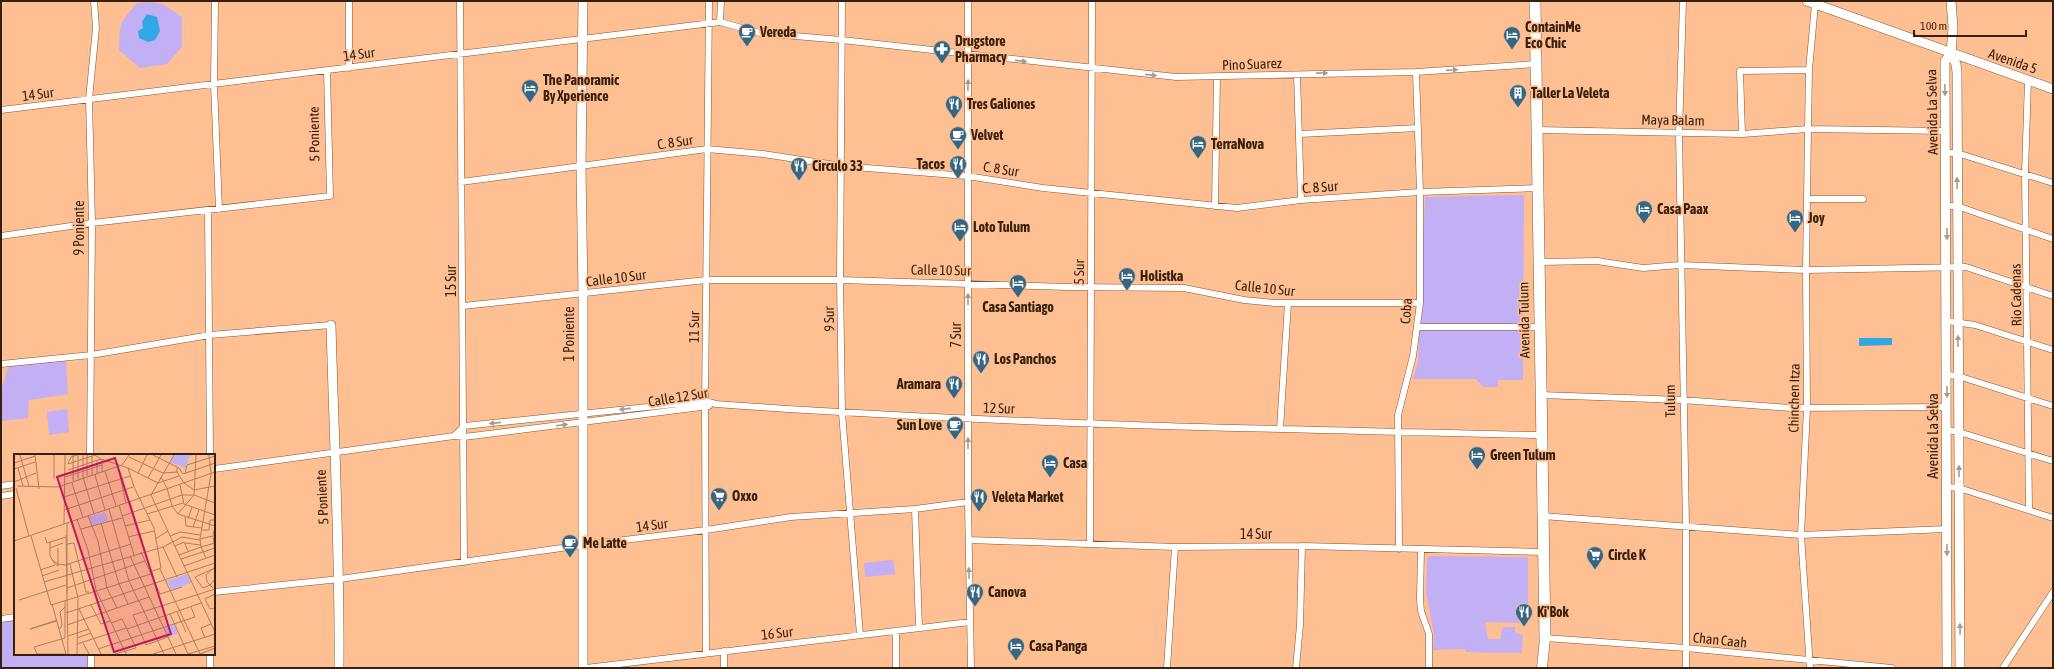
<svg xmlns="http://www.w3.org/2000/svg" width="2054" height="669" viewBox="0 0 2054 669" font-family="'Asap Condensed',sans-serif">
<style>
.green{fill:#c2aff4}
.water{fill:#31a8e5}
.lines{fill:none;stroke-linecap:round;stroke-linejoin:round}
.street-casing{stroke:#8a5428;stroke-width:7}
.secondary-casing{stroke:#8a5428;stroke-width:10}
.primary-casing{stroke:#8a5428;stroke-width:11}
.highway-casing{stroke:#8a5428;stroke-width:12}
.street{stroke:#fff;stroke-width:6}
.secondary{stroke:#fff;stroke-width:9}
.primary{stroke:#fff;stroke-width:10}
.highway{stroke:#fff;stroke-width:11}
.oneway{fill:#a59b93}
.labels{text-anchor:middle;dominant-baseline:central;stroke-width:3.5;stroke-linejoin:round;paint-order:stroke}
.poi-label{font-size:14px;font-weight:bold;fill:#37200e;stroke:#febf92;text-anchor:start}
.street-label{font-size:14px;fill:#37200e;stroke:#febf92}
.inset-road{fill:none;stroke:#ae7f5d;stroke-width:1}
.view{fill:#c2185b;fill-opacity:0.15;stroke:#c2185b;stroke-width:2}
.inset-edge{fill:none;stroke:#37200e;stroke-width:2}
</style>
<rect width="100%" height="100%" fill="#febf92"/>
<path class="green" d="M148,2L163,4L182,17V47L167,64L140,68L119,50C120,22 119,24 137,3Z
M1524,195L1523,380H1498V387H1483L1476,379H1413L1418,362L1425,197Z
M66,359L68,394L29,400L28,418L1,421V390L9,365Z
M67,409L69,432L49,435L47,412Z
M1430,556L1528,557V623L1485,622L1488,639H1500L1503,627H1515V633L1523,635L1522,653L1466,652L1465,649L1433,650L1434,635L1426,592L1427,559Z
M893,560L895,574L865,577L864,563Z
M15,620V654H89L88,668H1V622Z"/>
<path class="water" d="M147,14L157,17L160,31L155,40L148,42L139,38L138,31L143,28L142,22Z
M1859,338H1892V345L1859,346Z"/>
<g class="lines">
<g class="street-casing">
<path id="street" d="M215,1L214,84L219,209
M349,1V68
M460,1L464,562
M842,1L840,280L842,413L860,635
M968,1V502L971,668
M1683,1L1679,133L1686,527V668
M720,22L721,1
M1297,75L1301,200
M2028,80L2025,173L2029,510
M1,110L720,22L760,33L842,40L1176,77L1416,72L1536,64
M1537,130L1742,134L1808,129L1946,131
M1300,134L1418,128
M1742,134L1740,71L1809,70
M1946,153H1957L2053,183
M461,182L707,149L763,154L842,166L967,176L1043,188L1237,208L1301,200L1420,192L1538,188
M1807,199H1863
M1215,206L1217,77
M1946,206H1957L2053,239
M208,210L210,455
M1,236L92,223L330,196L327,71
M1539,262L1597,261L1643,268L1680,265L1806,270L1966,267L2053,296
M463,306L706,280H840L1069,287L1184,288L1244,300L1274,303H1420
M1947,321L1975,325L2053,350
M1418,327H1539
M1,364L91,355L210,335L331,325
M1947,375L1958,376L2053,406
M1540,395L1682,400L1790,408L1947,407
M1280,429L1288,303
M1947,430L1959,432L2053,461
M454,436L464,426L705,401L716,404C991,424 1266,429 1541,435
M90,455L92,223L89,99L96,28L94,1
M214,469L454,436L464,437L709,406
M1,486L15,484
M1947,487L1959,488L2053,518
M1,496L15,494
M915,509L919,628
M1542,516L1801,535L1947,529
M969,540L1175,547L1302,546L1543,552
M1090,544L1092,1
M1399,549L1398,415L1413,356L1420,303V192L1416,72
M1421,550L1420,599L1421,611L1429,634V668
M214,592L340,579L583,545L706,530L791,517L915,509L968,502
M1,619L15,617
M896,631V668
M1545,638L1686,648L1892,668
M706,653L705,406L709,1
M210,654V668
M91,668V654
M586,668L970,622
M724,668V651
M1167,668L1175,547
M1296,668L1300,625L1302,546
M1810,668L1801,535L1807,408L1806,270L1808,129L1809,70L1815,4
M2003,668L2053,592"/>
</g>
<g class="secondary-casing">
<path id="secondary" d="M583,1L581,167L583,294V668
M1807,1L2053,89
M1951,1L1953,27L1951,54L1956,64L1957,72L1960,668
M331,325C334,439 340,554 339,668
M1947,668L1945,61L1951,54"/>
</g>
<g class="primary-casing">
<path id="primary" d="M1542,668L1545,638"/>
</g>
<g class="highway-casing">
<path id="highway" d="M1535,1L1545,638"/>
</g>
<use href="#street" class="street"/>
<use href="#secondary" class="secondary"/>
<use href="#primary" class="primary"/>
<use href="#highway" class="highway"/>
</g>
<defs><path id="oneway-solid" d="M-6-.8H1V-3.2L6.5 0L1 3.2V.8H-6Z"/></defs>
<g class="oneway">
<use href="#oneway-solid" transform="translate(1021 61) rotate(6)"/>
<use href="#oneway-solid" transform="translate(1452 70) rotate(-4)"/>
<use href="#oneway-solid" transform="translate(1322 73) rotate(-1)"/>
<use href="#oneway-solid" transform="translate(1151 75) rotate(6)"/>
<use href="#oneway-solid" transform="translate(968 85) rotate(-89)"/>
<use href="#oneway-solid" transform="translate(1945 90) rotate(89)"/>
<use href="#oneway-solid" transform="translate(1957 183) rotate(-90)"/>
<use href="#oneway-solid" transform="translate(1947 234) rotate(90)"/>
<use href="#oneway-solid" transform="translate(968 299) rotate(-90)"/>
<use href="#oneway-solid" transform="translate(1958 341) rotate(-90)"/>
<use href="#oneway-solid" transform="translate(1947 392) rotate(90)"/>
<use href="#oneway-solid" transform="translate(625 409) rotate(174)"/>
<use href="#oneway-solid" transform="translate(495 423) rotate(174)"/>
<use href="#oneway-solid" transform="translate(562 425) rotate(-7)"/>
<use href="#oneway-solid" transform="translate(968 443) rotate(-90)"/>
<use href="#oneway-solid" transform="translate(1959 471) rotate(-90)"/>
<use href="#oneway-solid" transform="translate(1947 550) rotate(90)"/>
<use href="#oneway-solid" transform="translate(969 573) rotate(-91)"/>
<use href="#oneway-solid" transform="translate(1960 629) rotate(-91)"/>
</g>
<defs>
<g id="cafe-pin" transform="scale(0.9)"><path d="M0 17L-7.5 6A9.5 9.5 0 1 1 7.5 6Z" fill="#356784" stroke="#febf92"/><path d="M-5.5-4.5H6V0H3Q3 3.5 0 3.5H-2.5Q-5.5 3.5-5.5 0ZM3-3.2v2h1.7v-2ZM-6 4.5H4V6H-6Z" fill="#fff"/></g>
<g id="hotel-pin" transform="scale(0.9)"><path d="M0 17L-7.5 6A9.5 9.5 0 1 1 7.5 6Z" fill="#356784" stroke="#febf92"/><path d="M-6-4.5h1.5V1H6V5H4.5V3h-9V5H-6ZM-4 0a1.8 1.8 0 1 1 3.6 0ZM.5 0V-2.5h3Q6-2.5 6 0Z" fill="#fff"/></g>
<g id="pharmacy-pin" transform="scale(0.9)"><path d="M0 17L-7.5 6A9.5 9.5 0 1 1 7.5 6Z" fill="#356784" stroke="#febf92"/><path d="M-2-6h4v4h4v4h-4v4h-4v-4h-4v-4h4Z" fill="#fff"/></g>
<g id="building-pin" transform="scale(0.9)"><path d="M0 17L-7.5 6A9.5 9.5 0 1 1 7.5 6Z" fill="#356784" stroke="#febf92"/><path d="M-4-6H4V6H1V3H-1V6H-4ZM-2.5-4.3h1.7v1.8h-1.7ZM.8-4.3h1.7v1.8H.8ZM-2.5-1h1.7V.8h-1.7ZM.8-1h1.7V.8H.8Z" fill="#fff"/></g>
<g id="restaurant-pin" transform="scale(0.9)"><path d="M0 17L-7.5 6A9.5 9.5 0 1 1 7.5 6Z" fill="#356784" stroke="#febf92"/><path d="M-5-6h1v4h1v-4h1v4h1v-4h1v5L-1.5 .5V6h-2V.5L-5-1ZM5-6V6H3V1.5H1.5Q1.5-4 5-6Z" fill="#fff"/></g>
<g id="supermarket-pin" transform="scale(0.9)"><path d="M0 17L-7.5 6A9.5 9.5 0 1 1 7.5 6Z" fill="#356784" stroke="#febf92"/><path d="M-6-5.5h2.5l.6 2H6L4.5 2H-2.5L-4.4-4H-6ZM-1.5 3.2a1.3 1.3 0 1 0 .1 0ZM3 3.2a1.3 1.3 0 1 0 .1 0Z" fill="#fff"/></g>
</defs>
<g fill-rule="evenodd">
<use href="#cafe-pin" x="747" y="32"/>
<use href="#hotel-pin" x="1512" y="35"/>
<use href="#pharmacy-pin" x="942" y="49"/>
<use href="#hotel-pin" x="530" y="88"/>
<use href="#building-pin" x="1518" y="93"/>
<use href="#restaurant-pin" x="954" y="104"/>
<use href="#cafe-pin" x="958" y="135"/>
<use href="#hotel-pin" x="1198" y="144"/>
<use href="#restaurant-pin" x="958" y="164"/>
<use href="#restaurant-pin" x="799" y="166"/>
<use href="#hotel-pin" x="1644" y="209"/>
<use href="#hotel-pin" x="1795" y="218"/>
<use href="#hotel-pin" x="960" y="227"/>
<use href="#hotel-pin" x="1127" y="276"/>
<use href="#hotel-pin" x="1018" y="283"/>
<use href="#restaurant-pin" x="981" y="359"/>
<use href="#restaurant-pin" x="954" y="384"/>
<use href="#cafe-pin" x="955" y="425"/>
<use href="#hotel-pin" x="1477" y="455"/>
<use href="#hotel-pin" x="1050" y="463"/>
<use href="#supermarket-pin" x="719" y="496"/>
<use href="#restaurant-pin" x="979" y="497"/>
<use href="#cafe-pin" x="570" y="543"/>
<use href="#supermarket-pin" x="1595" y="555"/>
<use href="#restaurant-pin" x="975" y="592"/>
<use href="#restaurant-pin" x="1524" y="612"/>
<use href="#hotel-pin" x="1016" y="646"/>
</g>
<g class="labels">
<g class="poi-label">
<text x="1525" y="27">ContainMe<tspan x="1525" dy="16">Eco Chic</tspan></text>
<text x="760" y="32">Vereda</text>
<text x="955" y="41">Drugstore<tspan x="955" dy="16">Pharmacy</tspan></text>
<text x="543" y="80">The Panoramic<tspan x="543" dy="16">By Xperience</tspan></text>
<text x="1531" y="93">Taller La Veleta</text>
<text x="967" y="104">Tres Galiones</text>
<text x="971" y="135">Velvet</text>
<text x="1211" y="144">TerraNova</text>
<text x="945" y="164" text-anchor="end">Tacos</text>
<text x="812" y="166">Circulo 33</text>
<text x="1657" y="209">Casa Paax</text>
<text x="1808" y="218">Joy</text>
<text x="973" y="227">Loto Tulum</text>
<text x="1140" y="276">Holistka</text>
<text x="1018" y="307" text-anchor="middle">Casa Santiago</text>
<text x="994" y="359">Los Panchos</text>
<text x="941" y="384" text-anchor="end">Aramara</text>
<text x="942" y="425" text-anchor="end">Sun Love</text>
<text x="1490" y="455">Green Tulum</text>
<text x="1063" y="463">Casa</text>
<text x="732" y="496">Oxxo</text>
<text x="992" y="497">Veleta Market</text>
<text x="583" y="543">Me Latte</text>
<text x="1608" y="555">Circle K</text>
<text x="988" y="592">Canova</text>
<text x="1537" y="612">Ki'Bok</text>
<text x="1029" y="646">Casa Panga</text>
</g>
<g class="street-label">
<text transform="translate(359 54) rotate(-7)">14 Sur</text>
<text transform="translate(2013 61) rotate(19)">Avenida 5</text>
<text transform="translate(1252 64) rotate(-2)">Pino Suarez</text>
<text transform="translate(38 94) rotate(-7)">14 Sur</text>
<text transform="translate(1932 112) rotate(-91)">Avenida La Selva</text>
<text transform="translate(1673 120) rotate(1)">Maya Balam</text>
<text transform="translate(314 134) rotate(-91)">5 Poniente</text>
<text transform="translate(675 142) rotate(-8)">C. 8 Sur</text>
<text transform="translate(1001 169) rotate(9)">C. 8 Sur</text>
<text transform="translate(1320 187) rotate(-4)">C. 8 Sur</text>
<text transform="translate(79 228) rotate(-90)">9 Poniente</text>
<text transform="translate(941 270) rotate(1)">Calle 10 Sur</text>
<text transform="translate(1079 272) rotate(-89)">5 Sur</text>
<text transform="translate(616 278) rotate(-7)">Calle 10 Sur</text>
<text transform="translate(451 281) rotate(-90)">15 Sur</text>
<text transform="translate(1265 288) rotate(6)">Calle 10 Sur</text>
<text transform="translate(2016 295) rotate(-91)">Río Cadenas</text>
<text transform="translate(1406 311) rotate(-86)">Coba</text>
<text transform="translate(829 319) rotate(-91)">9 Sur</text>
<text transform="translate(1524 320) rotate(-91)">Avenida Tulum</text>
<text transform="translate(694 327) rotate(-89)">11 Sur</text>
<text transform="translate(569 334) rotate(-90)">1 Poniente</text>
<text transform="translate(956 335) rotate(-90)">7 Sur</text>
<text transform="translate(678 397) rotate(-9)">Calle 12 Sur</text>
<text transform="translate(1794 398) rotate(-89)">Chinchen Itza</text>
<text transform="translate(1670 401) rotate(-91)">Tulum</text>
<text transform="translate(999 408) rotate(2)">12 Sur</text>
<text transform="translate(1933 436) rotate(-90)">Avenida La Selva</text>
<text transform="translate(322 497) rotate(-93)">5 Poniente</text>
<text transform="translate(652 525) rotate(-7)">14 Sur</text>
<text x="1256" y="534">14 Sur</text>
<text transform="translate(777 633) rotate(-6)">16 Sur</text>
<text transform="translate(1720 640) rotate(6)">Chan Caah</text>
</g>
</g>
<g transform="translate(14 454)">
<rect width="201" height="201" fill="#febf92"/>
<path d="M161,1H179L176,2L171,14L156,8ZM91,58L94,67L78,71L75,63ZM173,120L177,129L157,136L153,127ZM161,171L164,179L154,183L150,174Z" fill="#c2aff4"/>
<path class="inset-road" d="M6,1L15,32M21,1L25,35M40,1V25M59,1V27M69,1V23L80,60M73,1V22M81,1L88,6V18M139,1L165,14L169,20L201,9M160,1L137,41L201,178M195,1L197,20M115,3L149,19L163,18M87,5L114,14L144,29L165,22M83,6V19M0,9L21,2M54,10L81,1M54,10L57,3L63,1M104,13L112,49M4,14L9,32M114,14L120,33L140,74L147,114L136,118M163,14V18L170,29L180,36L201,32M0,15L21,8M54,16L87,5M91,17L102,52M124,19L133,1M171,20L173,11L201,2M197,20L186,85L187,93L201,89M78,21V2M81,21L91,56M51,23L88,11M147,23L153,34L158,52L164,60L201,72M134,24L147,1M64,25V1M0,28L22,19M58,29L69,64M166,31L170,50L201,61M3,32L44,33L108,11L115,1M2,34L15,82M50,43L116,22M116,48L131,97M112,49L201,18M105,51L120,101M95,55L115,127L125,148M50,56L119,33M133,60L169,49M164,60L180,41L182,1M74,62L84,87L93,134L103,154M108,62L168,41H180L201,49M171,63L172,72L188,74M63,65L74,96L82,136L112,200M174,65L178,53M87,69L105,130L114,150M50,70L51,1M111,72L136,66M201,72L199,82L201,97M179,73L185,56M67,75L108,64M188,76H195L196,66H201M52,81L54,200M17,82L37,151L137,120M156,82L166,78L186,81M31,83L33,89L52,83M114,83L140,77M141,85L154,77M186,85L199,82M0,87L112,49M36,88V102L41,110L45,112M171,89L187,91M53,90L60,89L72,138H75M161,92L170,88L174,97M149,93L163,123M36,94L49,89M44,94V111M127,98L146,140L168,133M165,101L187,93L192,104M116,102L162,200M167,105L201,94M38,106L44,110L51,111L117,90M56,110L64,144L63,200M170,112L201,101M201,114L181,123L189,134L196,131L201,125M146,115L186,200M26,116L41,111M28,122L45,116M30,128L149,93L168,83L186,86M53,134L131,107M199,134L193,128L192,121L200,114M53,140V69M201,140L191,145L196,155L201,154M5,146L52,131M51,147V184L20,193L23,200H52M125,147L150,200M38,150L52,200M77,151L87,170L96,167M65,155L87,200M163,158L172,178M52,159L201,109M156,160L165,180L170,191L174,200L201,192M43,167L16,175L43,166M97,169L108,165L122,194L101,200M53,171L135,143M46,175L48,171L46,158L51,153M113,175L187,149M54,182L75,175M154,183L132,191L119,161L201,135M63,184L77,179M191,184L187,174L197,170M69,189L75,200M63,190L112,174M84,195L181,163L177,153M139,200L201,180M186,200L201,194"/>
<path class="view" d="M101,4L157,180L100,198L43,23Z"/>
<rect width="201" height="201" class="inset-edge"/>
</g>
<rect width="2054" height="669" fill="none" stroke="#37200e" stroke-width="4"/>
<path d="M1914 30v6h112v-6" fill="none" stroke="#37200e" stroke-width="2"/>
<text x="1920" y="30" font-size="12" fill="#37200e" stroke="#febf92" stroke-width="3" paint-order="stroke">100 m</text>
</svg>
